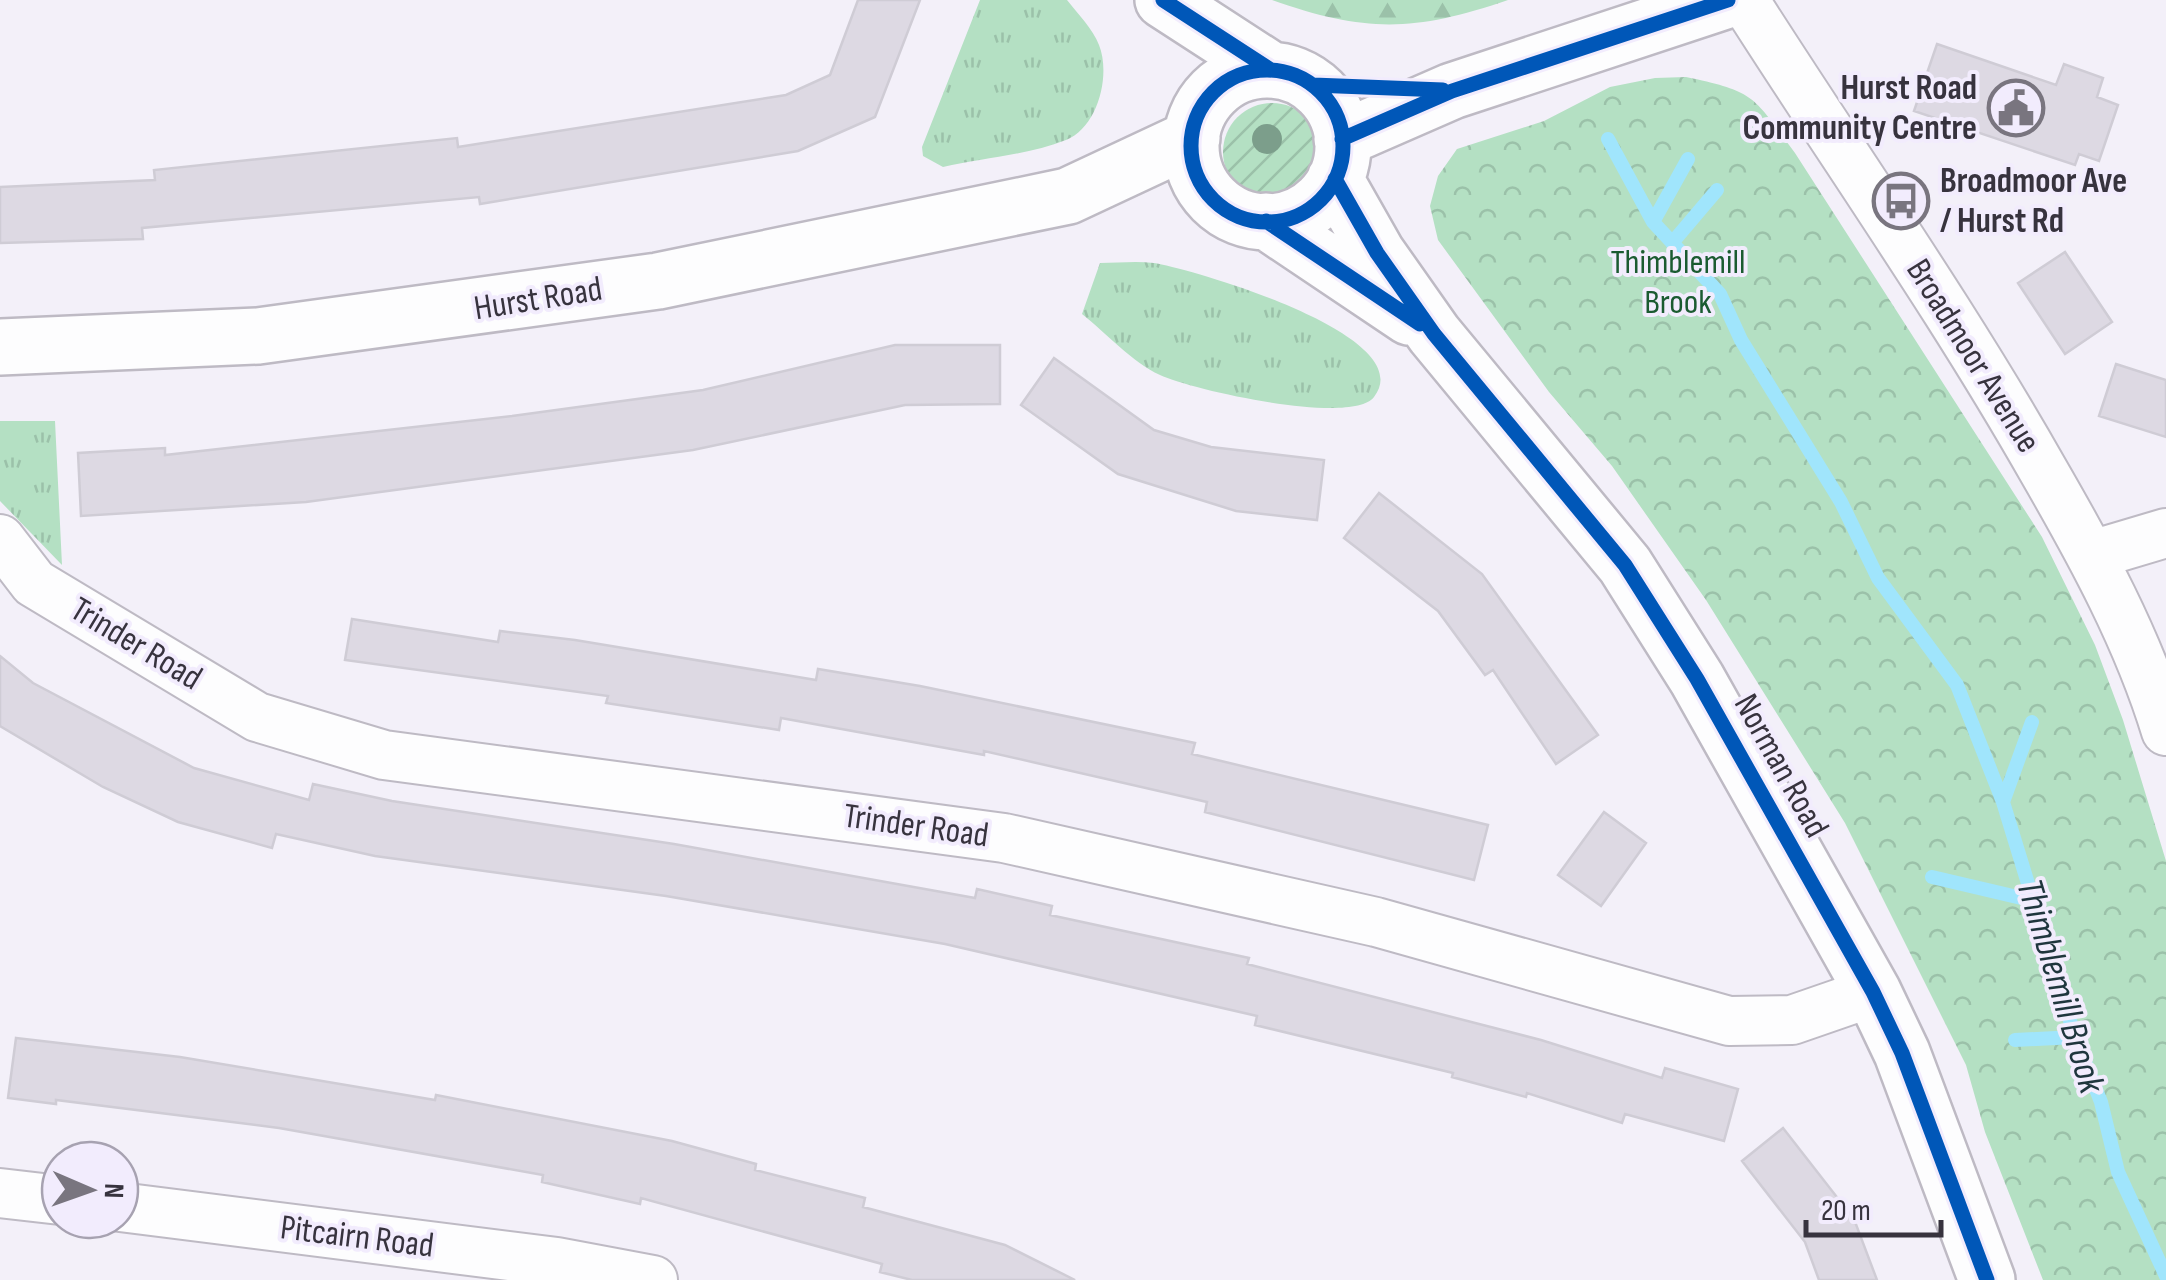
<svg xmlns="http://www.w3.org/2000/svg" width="2166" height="1280" viewBox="0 0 2166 1280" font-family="'Sofia Sans Condensed',sans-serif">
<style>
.grass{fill:url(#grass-tufts)}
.forest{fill:url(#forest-firs)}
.park{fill:url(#park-crowns)}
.garden{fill:url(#garden-furrows)}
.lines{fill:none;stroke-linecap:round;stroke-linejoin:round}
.stream{stroke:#a0e5fc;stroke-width:14}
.building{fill:#ddd9e3;stroke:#cfccd5;stroke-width:2.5}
.minor-casing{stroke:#bebac4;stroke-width:52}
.tertiary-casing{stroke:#bebac4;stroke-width:60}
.minor{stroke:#fdfdfe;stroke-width:48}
.tertiary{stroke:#fdfdfe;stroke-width:55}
.cycleway-casing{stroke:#f2ecfd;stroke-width:21}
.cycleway{stroke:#0057b8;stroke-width:15}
.tree{fill:#7c9e8b}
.labels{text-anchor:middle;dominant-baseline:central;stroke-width:8;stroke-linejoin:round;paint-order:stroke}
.poi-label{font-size:35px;font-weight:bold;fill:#37333e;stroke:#f2ecfd;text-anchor:end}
.park-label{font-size:35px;fill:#1b5b31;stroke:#f2ecfd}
.street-label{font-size:35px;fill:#37333e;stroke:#f2ecfd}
.water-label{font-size:38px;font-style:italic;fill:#1f363d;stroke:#f2ecfd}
</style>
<defs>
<pattern id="grass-tufts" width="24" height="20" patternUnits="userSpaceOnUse" patternTransform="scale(2.5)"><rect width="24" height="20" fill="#b4e0c3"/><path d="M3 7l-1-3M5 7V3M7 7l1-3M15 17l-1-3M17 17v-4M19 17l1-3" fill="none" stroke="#9bc1a9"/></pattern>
<pattern id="forest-firs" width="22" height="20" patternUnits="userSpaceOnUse" patternTransform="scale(2.5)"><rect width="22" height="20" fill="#b4e0c3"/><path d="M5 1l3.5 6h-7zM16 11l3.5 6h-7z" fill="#9bc1a9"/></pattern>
<pattern id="park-crowns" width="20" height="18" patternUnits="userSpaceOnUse" patternTransform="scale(2.5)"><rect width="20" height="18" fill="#b4e0c3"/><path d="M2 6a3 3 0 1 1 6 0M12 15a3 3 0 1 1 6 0" fill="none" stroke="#9bc1a9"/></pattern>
<pattern id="garden-furrows" width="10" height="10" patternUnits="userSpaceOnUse" patternTransform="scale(2.5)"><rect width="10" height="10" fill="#b4e0c3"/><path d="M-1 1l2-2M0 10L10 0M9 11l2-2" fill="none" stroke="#9bc1a9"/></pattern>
</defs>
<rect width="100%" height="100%" fill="#f3f0f9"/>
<path class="grass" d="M980,0H1067C1078,14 1093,29 1099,45C1111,75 1098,127 1066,140C1028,155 982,158 943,167L923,156L922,147Z
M1100,263C1117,263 1136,261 1154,263C1191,269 1422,335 1374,397C1352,426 1192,390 1160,375C1132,362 1106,333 1082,314Z
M0,421H55L62,565L0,501Z"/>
<path class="forest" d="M1272,0H1508C1415,32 1365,33 1272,0Z"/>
<path class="park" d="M1686,77C1758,92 1753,97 1795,153L2042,537L2095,645L2123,720L2166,861V1280H2043L1985,1132L1966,1065L1845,823L1706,600L1612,466L1549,392L1438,240L1430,206L1438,176L1457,149L1544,121L1610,87L1655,78Z"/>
<path class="garden" d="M1223 152a49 49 0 1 1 98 0a49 49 0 1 1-98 0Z"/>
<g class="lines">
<path class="stream" d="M1608,139L1653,222L1720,294L1741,340L1841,502L1878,578L1957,685L2003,802L2075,1037L2101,1102L2118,1172L2166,1276
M1653,222L1688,159
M1672,243L1717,190
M2003,802L2032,722
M1932,877L2034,901
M2015,1040L2075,1037"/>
</g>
<path class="building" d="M858,0H920L875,117L798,151L480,204L479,197L142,228L143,239L0,243V187L155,180L154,170L457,138L458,147L786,95L830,75Z
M1937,44L2056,85L2064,64L2103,78L2097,97L2118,105L2099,161L2079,154L2075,165L1914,111Z
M2065,252L2112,322L2065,354L2018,283Z
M895,345H1000V404L905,405L693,450L306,502L81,516L78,453L165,448V455L512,416L703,390Z
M1054,358L1154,430L1211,447L1324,460L1317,520L1236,511L1118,474L1021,405Z
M2116,364L2166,380V437L2099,416Z
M1379,493L1482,574L1598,735L1556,764L1493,670L1485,675L1438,611L1344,538Z
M352,619L498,642L500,631L575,640L816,680L818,669L920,686L1195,743L1192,754L1488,825L1474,880L1205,812L1207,802L984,751V755L781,718L779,730L606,703L608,696L345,660Z
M0,656L33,683L194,768L309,800L313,784L392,801L674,844L975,898L977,889L1052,906L1050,915L1249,958L1247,964L1541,1040L1662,1078L1665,1068L1738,1089L1724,1141L1625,1114L1622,1123L1527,1093L1526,1097L1452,1077L1453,1073L1255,1025L1257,1016L945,944L666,896L375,856L276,834L272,848L178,822L103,787L0,726Z
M1604,812L1646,843L1601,906L1558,875Z
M16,1038L180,1057L435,1100L436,1095L672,1141L756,1164L755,1170L865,1198L863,1207L1005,1245L1075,1280H912L880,1272L882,1264L641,1198L640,1204L542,1182L543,1175L279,1128L56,1100V1104L8,1098Z
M1783,1128L1854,1219L1877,1280H1819L1805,1242L1742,1161Z"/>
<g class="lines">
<g class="minor-casing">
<path id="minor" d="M1744,0C1844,157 1951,308 2043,470C2091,553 2138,639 2166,731
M0,539L34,583L257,717L384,755L1004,838L1376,922L1729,1021L1792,1020L1873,992
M2092,555L2166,533
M0,1193L60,1200
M120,1207L557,1262L653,1280"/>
</g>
<g class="tertiary-casing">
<path id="tertiary" d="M1163,0L1271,70
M1191 146a76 76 0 1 1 152 0a76 76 0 1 1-152 0Z
M1342,139L1452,91L1728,0
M1335,179L1377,253L1434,334L1625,565L1697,679L1873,992L1902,1053L1987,1280
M1266,221L1409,317
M0,347L258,336L658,281L1068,196L1192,138"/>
</g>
<use href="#minor" class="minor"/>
<use href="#tertiary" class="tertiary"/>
<g class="cycleway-casing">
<path id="cycleway" d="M1163,0L1271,70
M1191 146a76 76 0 1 1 152 0a76 76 0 1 1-152 0Z
M1313,85L1443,90
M1342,139L1452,91L1728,0
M1335,179L1377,253L1434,334L1625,565L1697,679L1873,992L1902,1053L1987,1280
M1266,221L1420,324"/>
</g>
<use href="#cycleway" class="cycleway"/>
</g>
<circle class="tree" cx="1267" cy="139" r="15"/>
<defs>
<g id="civic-ring" transform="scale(2.875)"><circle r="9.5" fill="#f2ecfd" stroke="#79757f" stroke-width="1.5"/><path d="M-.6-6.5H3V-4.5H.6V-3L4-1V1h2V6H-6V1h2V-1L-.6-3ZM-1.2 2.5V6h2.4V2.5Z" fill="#79757f"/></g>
<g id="bus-ring" transform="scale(2.875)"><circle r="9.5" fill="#f2ecfd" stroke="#79757f" stroke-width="1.5"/><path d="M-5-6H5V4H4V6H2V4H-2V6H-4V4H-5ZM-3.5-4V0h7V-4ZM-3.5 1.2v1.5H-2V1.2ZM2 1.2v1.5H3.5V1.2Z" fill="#79757f"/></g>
</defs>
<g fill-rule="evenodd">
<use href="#civic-ring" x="2016" y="108"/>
<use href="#bus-ring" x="1901" y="201"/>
</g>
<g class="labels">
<g class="poi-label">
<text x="1977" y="88">Hurst Road<tspan x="1977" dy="40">Community Centre</tspan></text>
<text x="1940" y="181" text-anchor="start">Broadmoor Ave<tspan x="1940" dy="40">/ Hurst Rd</tspan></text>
</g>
<g class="park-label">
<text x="1678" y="262">Thimblemill<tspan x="1678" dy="40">Brook</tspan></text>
</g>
<g class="street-label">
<text transform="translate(538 299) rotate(-9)">Hurst Road</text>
<text transform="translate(1973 356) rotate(58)">Broadmoor Avenue</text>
<text transform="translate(136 644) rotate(31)">Trinder Road</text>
<text transform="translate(1781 766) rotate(61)">Norman Road</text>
<text transform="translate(916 826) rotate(8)">Trinder Road</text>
<text transform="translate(357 1237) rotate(7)">Pitcairn Road</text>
</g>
<g class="water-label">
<text transform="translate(2060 986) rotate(73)">Thimblemill Brook</text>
</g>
</g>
<g transform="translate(90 1190) rotate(92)"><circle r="48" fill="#f2ecfd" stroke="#a7a2b1" stroke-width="2.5"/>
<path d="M0-8L18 38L0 25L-18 38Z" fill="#79757f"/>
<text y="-15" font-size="28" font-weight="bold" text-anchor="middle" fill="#37333e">N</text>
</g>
<path d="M1806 1220v15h135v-15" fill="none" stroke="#37333e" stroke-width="5"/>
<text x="1821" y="1220" font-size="30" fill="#37333e" stroke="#f2ecfd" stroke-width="8" paint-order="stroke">20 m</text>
</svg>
